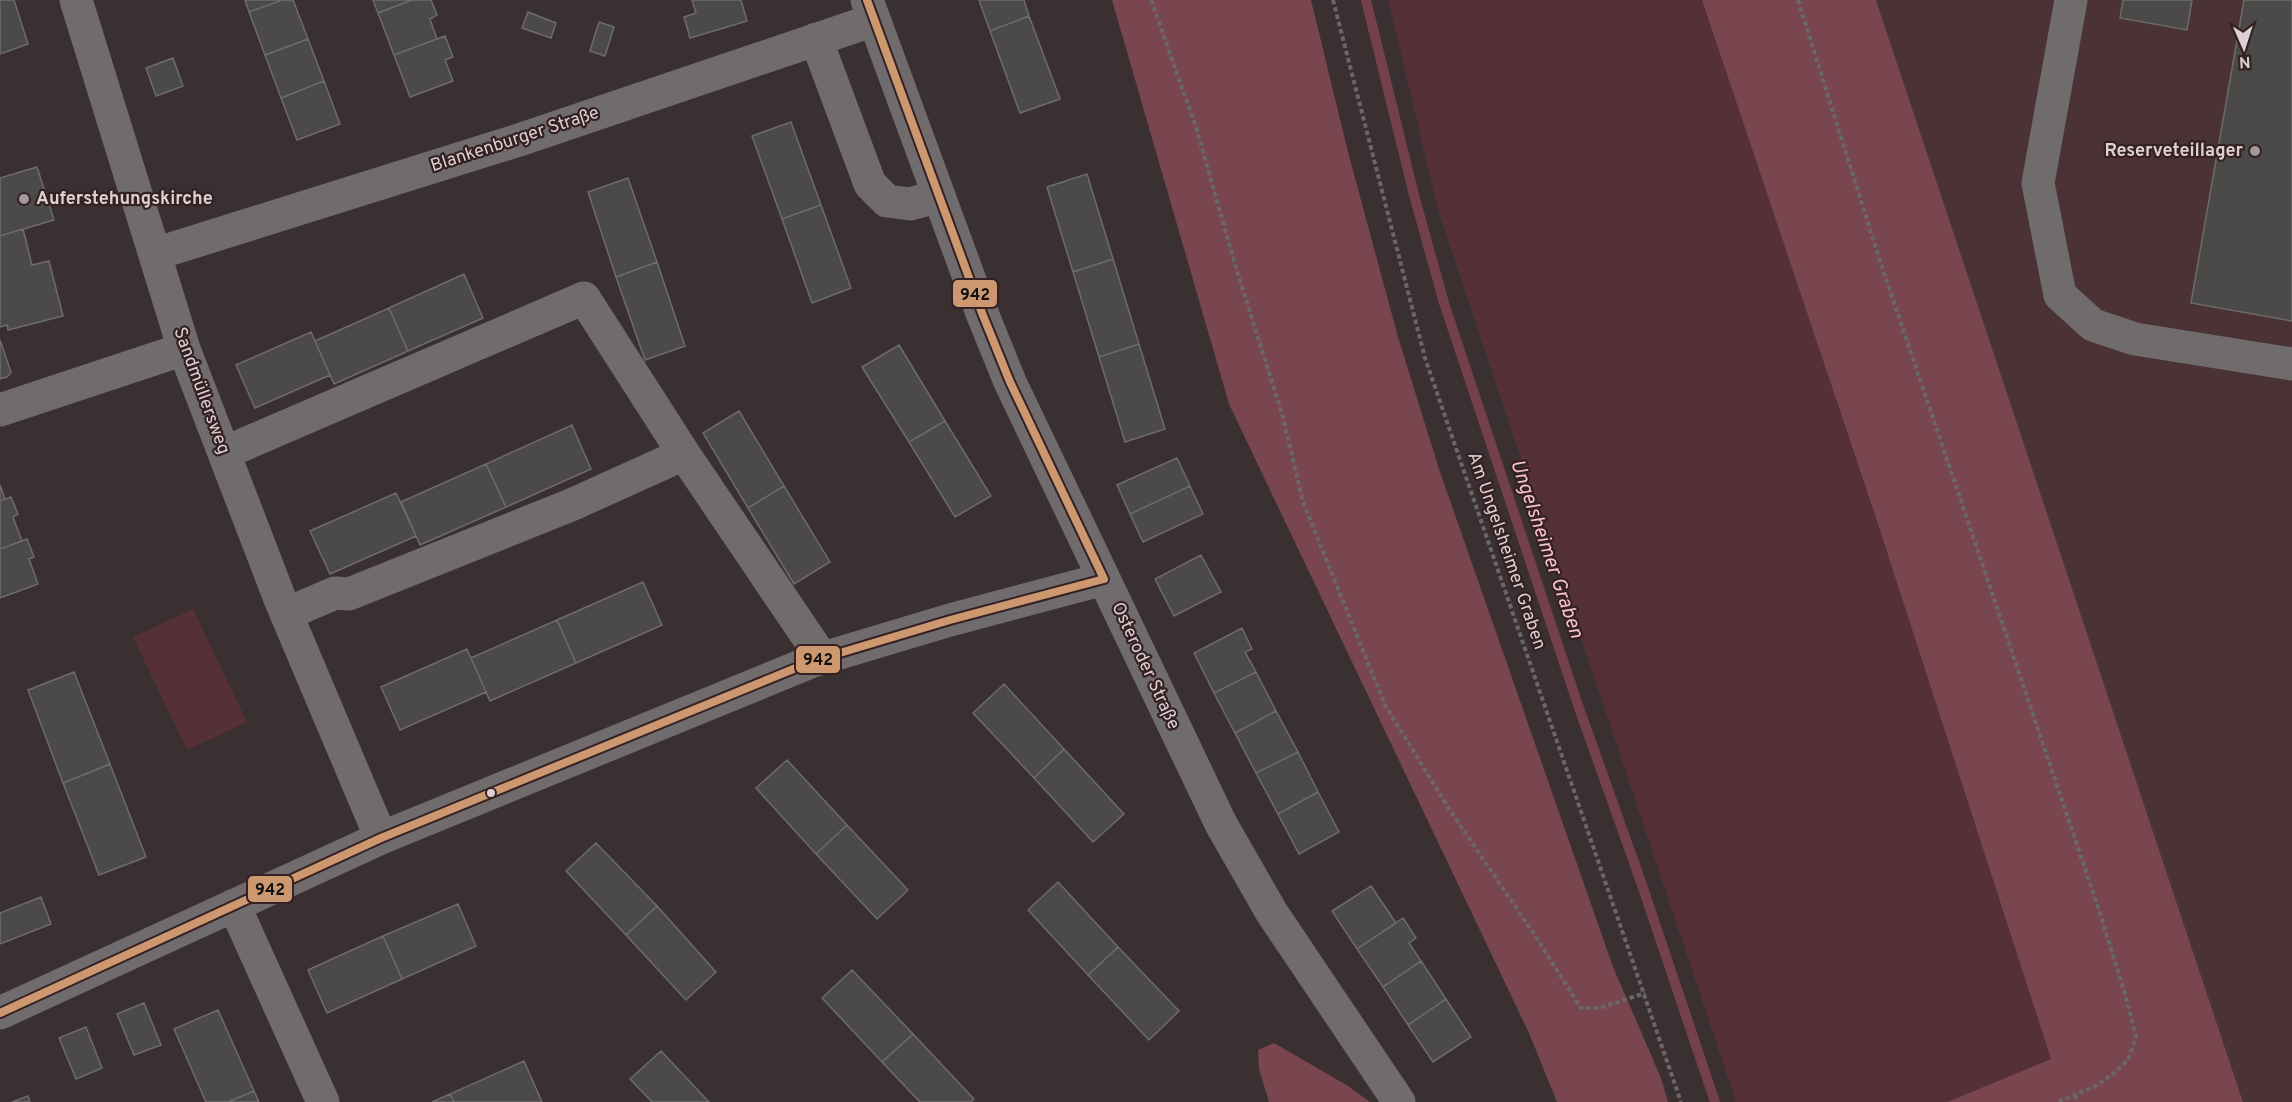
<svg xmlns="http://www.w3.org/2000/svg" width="2292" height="1102" viewBox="0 0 2292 1102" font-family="Overpass,sans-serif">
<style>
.built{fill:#4a3235}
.green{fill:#553137}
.forest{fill:#79464f}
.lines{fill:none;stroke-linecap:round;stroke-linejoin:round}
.stream{stroke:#74404a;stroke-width:10}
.building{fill:#4c4a49;stroke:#6d6c6a;stroke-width:1.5}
.path{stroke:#6b6667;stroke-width:4;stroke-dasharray:4.5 3;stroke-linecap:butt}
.minor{stroke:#706c6d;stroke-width:33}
.bus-1-casing{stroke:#342124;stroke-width:12}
.bus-1{stroke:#cd976f;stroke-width:8}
.poi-dot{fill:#a5989a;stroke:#342124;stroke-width:2}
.bus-dot{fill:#ded0d2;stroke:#342124;stroke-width:2}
.labels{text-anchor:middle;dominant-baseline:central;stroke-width:4.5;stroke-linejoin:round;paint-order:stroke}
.street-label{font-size:18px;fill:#ded0d2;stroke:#342124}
.poi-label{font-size:18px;font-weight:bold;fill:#ded0d2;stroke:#342124;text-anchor:end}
.water-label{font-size:20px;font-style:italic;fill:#fac2ca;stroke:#342124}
.line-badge{stroke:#342124;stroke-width:2}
.pale-badge-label{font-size:16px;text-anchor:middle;font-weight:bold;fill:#111}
</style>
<rect width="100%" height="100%" fill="#3a3032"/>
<path class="built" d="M1876,0H2292V1102H2243Z"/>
<path class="green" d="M1388,0H1702L1877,521L2051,1059L1947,1102H1736L1439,213Z
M193,609L247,722L187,750L133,637Z"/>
<path class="forest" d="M1112,0H1311L1348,152L1398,337L1439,469L1613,967L1661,1078L1668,1102H1557L1529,1033L1229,404Z
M1702,0H1876L2243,1102H1947L2051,1059L1877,521Z
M1274,1043L1348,1086L1370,1102H1269L1259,1069L1258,1050Z"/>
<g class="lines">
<path class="stream" d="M1366,0L1414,195L1444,303L1579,708L1641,882L1715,1102"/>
</g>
<path class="building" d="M0,0H14L28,44L0,54Z
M245,0H282L249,12Z
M282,0H293L308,39L265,55L249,12Z
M373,0H412L378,13Z
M412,0H431L437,15L430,19L437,39L394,55L378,13Z
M692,0H741L747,21L690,38L684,17L696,13Z
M979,0H1024L1029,16L990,31Z
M2123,0H2192L2187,30L2120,18Z
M2244,0H2292V321L2191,303Z
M528,12L556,23L551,38L522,28Z
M1029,16L1060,99L1020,113L990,31Z
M599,22L614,27L605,56L590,51Z
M445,36L453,57L445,60L453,81L410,97L394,55Z
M308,39L324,81L281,98L265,55Z
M173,58L183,86L156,96L146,68Z
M324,81L340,124L297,140L281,98Z
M791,122L821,205L782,219L752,136Z
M37,167L54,220L0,236V178Z
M1087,174L1113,259L1073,272L1047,187Z
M628,178L657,262L616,277L588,192Z
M821,205L851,288L812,303L782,219Z
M23,229L32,265L49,261L63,316L8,330L7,325L0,327V236Z
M1113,259L1139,344L1099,357L1073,272Z
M657,262L685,346L645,360L616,277Z
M464,274L483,318L408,351L389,308Z
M389,308L408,351L334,384L315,341Z
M311,332L330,375L255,408L236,365Z
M0,340L11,372L7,377L0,379Z
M1139,344L1165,429L1125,442L1099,357Z
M899,345L945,421L909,442L862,367Z
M739,411L784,486L748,508L703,433Z
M945,421L991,496L955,517L909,442Z
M572,425L591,469L506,507L486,464Z
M1177,458L1190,486L1130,514L1117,485Z
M486,464L506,507L420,545L401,502Z
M0,485L5,499L0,501Z
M784,486L830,562L794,584L748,508Z
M1190,486L1203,514L1143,542L1130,514Z
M396,493L416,536L330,574L310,531Z
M11,497L18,514L13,517L22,541L0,549V501Z
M27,539L34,557L29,559L38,584L0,598V549Z
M1201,555L1221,592L1174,616L1155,579Z
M643,582L662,625L576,663L557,620Z
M557,620L576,663L490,701L471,658Z
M1242,628L1252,649L1245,652L1256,672L1214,693L1194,653Z
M467,649L486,692L400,730L381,687Z
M74,672L110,764L63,783L28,690Z
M1256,672L1276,711L1235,733L1214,693Z
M1004,684L1064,749L1034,778L973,713Z
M1276,711L1298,752L1256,773L1235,733Z
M1064,749L1124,814L1093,842L1034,778Z
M1298,752L1318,792L1278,814L1256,773Z
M787,760L847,825L816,854L756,788Z
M110,764L146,857L99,875L63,783Z
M1318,792L1339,832L1299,854L1278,814Z
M847,825L908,890L877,919L816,854Z
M596,843L657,906L626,935L566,871Z
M1058,882L1118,947L1088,975L1028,910Z
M1371,886L1396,923L1357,949L1332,911Z
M41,897L51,924L0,944V913Z
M458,904L476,946L402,979L383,936Z
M657,906L716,972L686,1000L626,935Z
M1403,918L1416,938L1409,943L1421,961L1383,987L1357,949Z
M383,936L402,979L327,1013L308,970Z
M1118,947L1179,1011L1149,1040L1088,975Z
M1421,961L1446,999L1408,1025L1383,987Z
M852,970L913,1034L882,1062L822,998Z
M1446,999L1471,1037L1433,1062L1408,1025Z
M144,1003L161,1045L134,1055L117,1014Z
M218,1010L254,1091L228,1102H206L174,1029Z
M86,1027L102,1068L76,1079L59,1038Z
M913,1034L974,1099L971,1102H920L882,1062Z
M661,1051L709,1102H652L630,1079Z
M524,1061L542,1102H454L450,1094Z
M254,1091L259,1102H228Z
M450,1094L454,1102H432Z
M28,1096L30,1102H12Z"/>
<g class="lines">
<path class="path" d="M1151,0L1196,127L1236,268L1283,417L1303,502L1385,705L1451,812L1534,934L1581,1008H1600L1645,993
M1333,0L1425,358L1681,1102
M1798,0L1880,261L2098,907L2126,997L2136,1037L2128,1060L2113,1074L2094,1087L2057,1102
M2075,1095L2078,1102"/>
<path class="minor" d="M76,0L184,349L280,599L381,838
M867,0L982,313L1010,382L1221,824L1272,913L1399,1102
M2071,0L2038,183L2060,295L2093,325L2135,339L2292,364
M816,39L870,184L887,201L910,204L939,196
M155,254L519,140L874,20
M0,410L184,349
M224,453L584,298L684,454L822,658
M286,614L335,593L349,594L571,505L684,454
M234,905L323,1102
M0,1013L381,838L813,661L950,620L1104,579"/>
<g class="bus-1-casing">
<path id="bus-1" d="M867,0L982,313L1010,382L1104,579
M0,1013L381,838L813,661L950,620L1104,579"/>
</g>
<use href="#bus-1" class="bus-1"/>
</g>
<g class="poi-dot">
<circle cx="2255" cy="151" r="6"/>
<circle cx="24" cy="199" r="6"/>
</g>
<circle class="bus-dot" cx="491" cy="793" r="5"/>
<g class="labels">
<g class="street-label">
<text transform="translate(515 140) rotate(-18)">Blankenburger Straße</text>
<text transform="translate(201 391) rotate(70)">Sandmüllersweg</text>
<text transform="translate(1506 551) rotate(71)">Am Ungelsheimer Graben</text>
<text transform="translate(1145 666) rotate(65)">Osteroder Straße</text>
</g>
<g class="poi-label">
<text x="2243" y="151">Reserveteillager</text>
<text x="36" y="199" text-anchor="start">Auferstehungskirche</text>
</g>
<g class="water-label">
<text transform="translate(1546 549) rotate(71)">Ungelsheimer Graben</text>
</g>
</g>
<g class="line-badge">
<rect x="952" y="279" width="46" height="29" rx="6" fill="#cd976f"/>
<rect x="795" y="645" width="46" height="29" rx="6" fill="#cd976f"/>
<rect x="247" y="875" width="46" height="28" rx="6" fill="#cd976f"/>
</g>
<g class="pale-badge-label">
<text x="975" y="300">942</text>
<text x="818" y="665">942</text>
<text x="270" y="895">942</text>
</g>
<g transform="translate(2244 48) rotate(177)" stroke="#342124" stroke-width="4.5" paint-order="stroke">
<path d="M0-4.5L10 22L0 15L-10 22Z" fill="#ded0d2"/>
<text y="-9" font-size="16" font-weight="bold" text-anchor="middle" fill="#ded0d2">N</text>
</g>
</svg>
